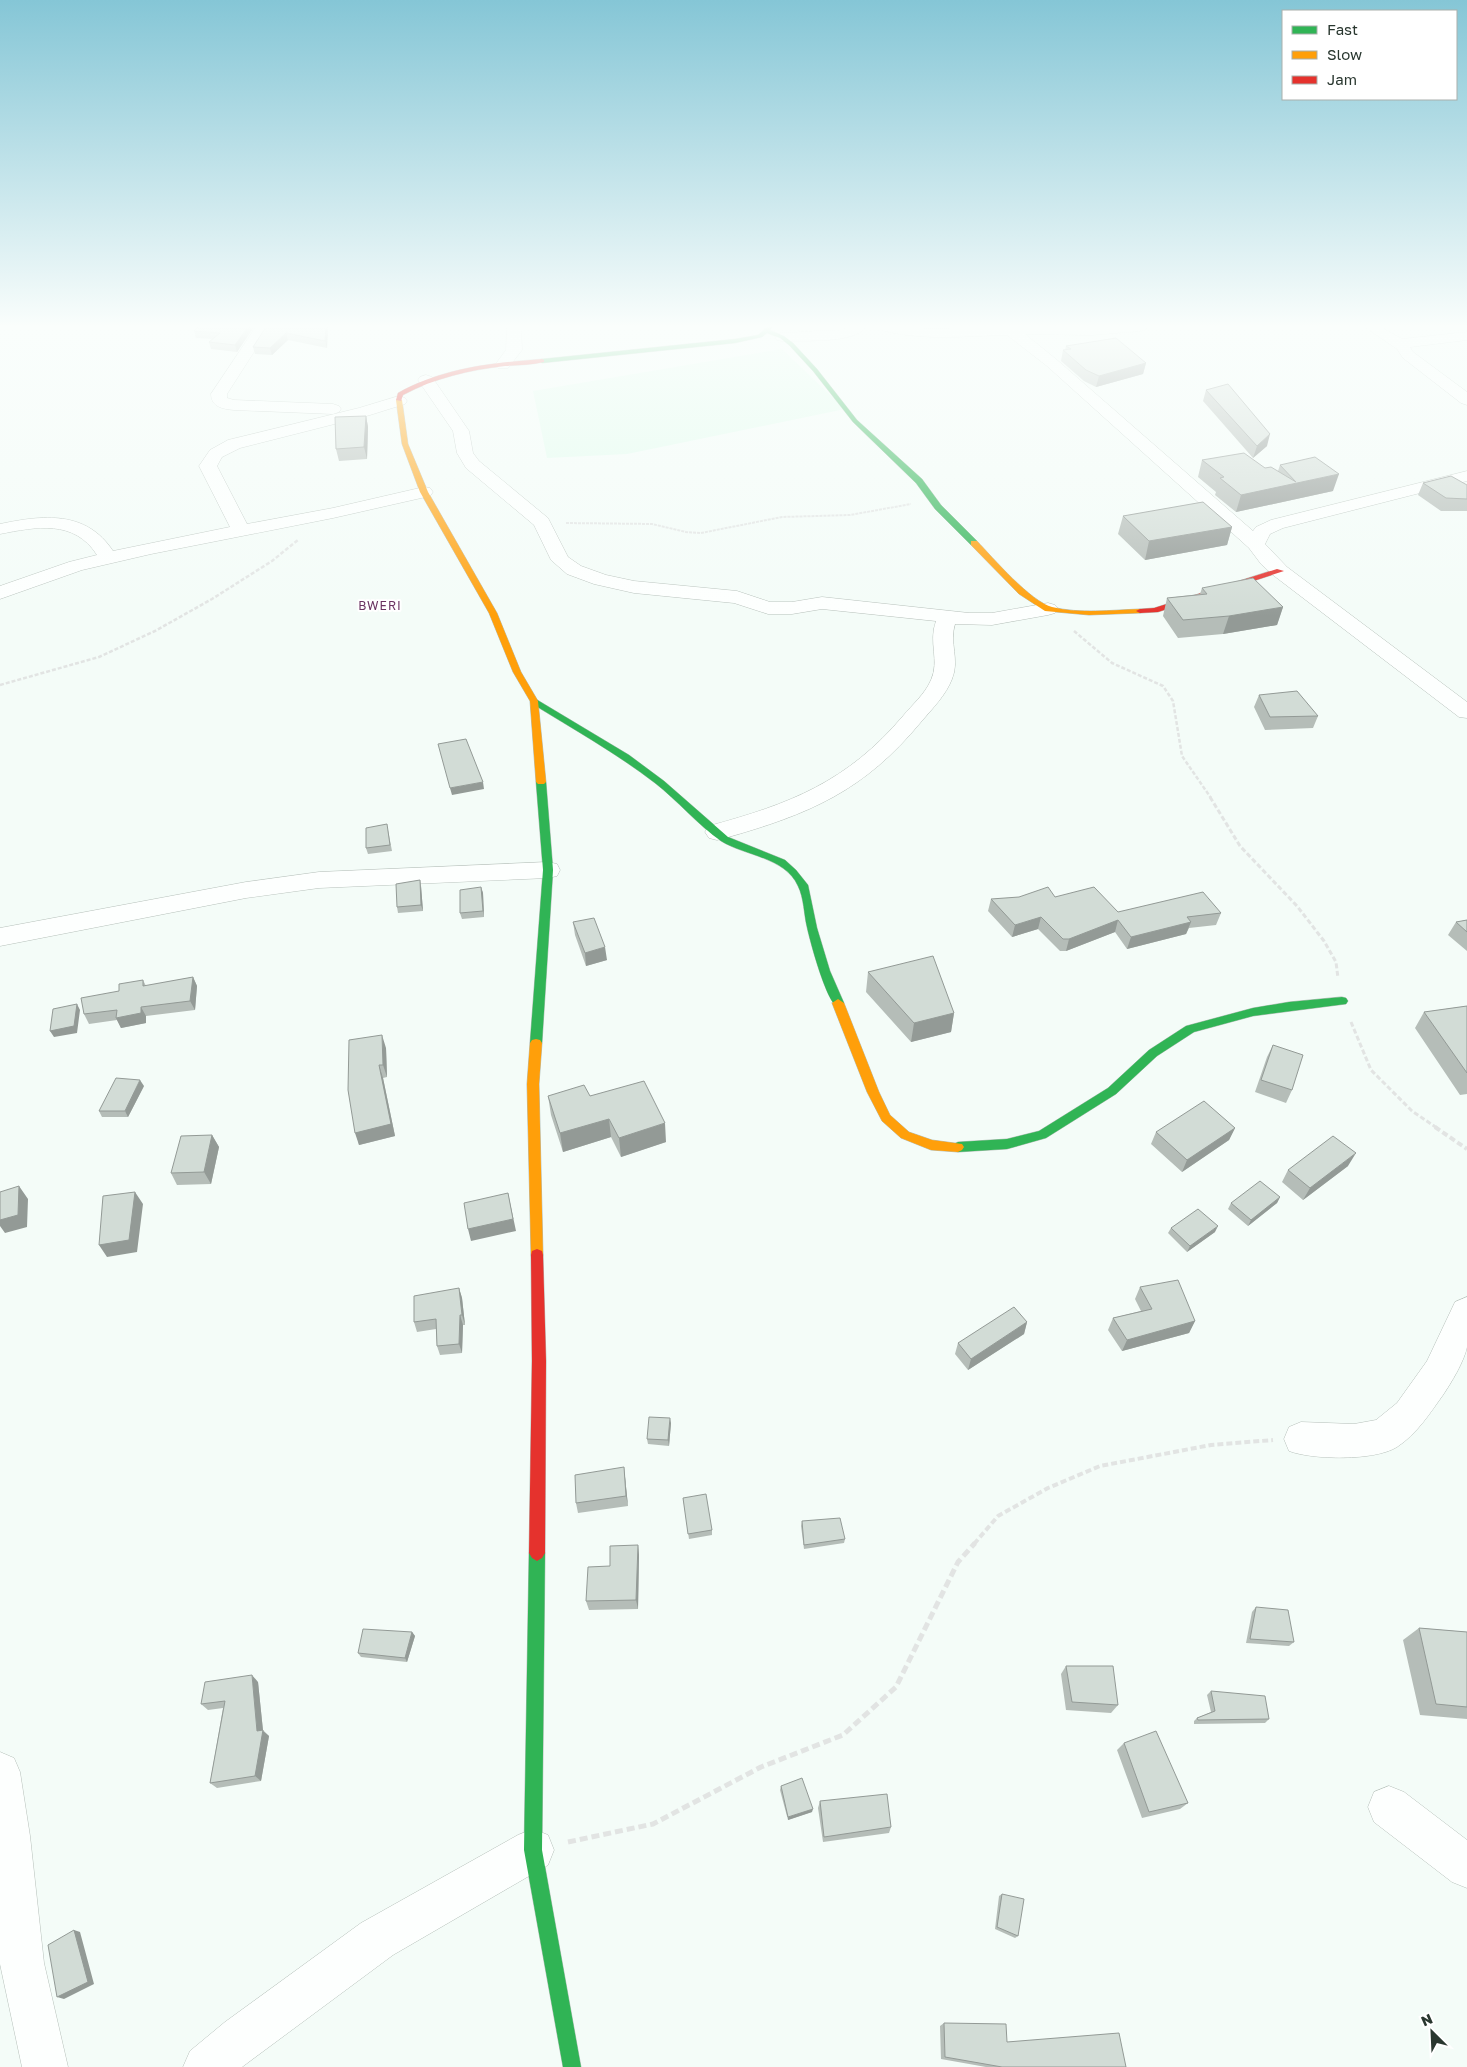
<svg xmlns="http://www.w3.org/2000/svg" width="1467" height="2067" viewBox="0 0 1467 2067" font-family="'Golos Text',sans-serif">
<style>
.built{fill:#e1fced}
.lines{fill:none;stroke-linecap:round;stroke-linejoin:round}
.street-casing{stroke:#b6c0ba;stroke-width:1}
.fast-casing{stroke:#b6c0ba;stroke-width:1}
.slow-casing{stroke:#b6c0ba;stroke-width:1}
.jam-casing{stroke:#b6c0ba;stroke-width:1}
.path-far4{stroke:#e2e4e3;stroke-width:2;stroke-dasharray:3 1;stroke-linecap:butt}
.path-far3{stroke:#e2e4e3;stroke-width:2.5;stroke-dasharray:4 2;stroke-linecap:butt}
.path-far2{stroke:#e2e4e3;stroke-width:3;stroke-dasharray:5 2.5;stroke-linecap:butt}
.path-far1{stroke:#e2e4e3;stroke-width:4;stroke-dasharray:6 3;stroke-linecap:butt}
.path{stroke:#e2e4e3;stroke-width:5;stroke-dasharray:8 4;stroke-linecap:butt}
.street{fill:#fdfffe;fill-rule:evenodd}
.fast{fill:#30b455;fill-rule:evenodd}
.slow{fill:#ff9f0a;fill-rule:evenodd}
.jam{fill:#e5322d;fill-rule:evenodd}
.wall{fill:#b5bdb8}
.shaded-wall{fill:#939a96}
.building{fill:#d2dcd6;stroke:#939a96}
.labels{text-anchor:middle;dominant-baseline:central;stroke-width:4;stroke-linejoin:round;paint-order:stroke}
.far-quarter-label{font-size:12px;letter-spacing:1px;fill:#6a3361;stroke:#fff}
</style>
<rect width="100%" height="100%" fill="#f4fcf8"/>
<path class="built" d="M782,349L845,409L627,454L547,458L533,391Z"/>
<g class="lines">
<g class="street-casing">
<path id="street" d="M256,327H270L227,394V398L234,400L333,404L339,406L341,409L339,412L333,414L234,410C223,409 211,407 211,394Z
M507,327H521L522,350L508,368H498L495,365L506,350Z
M848,327H866C854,344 802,340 782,341L777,340L775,337L777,334L782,333L841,330Z
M879,327H903L933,329L990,327H1147L1145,330L1140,331L1092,335L1025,334L1057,360L1253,531L1256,527L1271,520L1467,471V481L1283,528L1270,534L1265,544L1287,567L1467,702V718L1459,717L1273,575L1261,564L1249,548L1047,366L1007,335C963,336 923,341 881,330Z
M1365,327H1381L1402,339L1467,332V340L1410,347L1413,352L1467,392V405L1461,403L1403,358L1397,349Z
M426,375L432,377L469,431L473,453L479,461L548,518L568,557L581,566L606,575L634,581L737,591L770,602H792L822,597L969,613H992L1048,603L1055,605L1058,609L1055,613L1048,615L992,625L955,624C949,643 960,660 952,679C946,695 932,709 921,722C864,791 810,814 725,838L717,840L709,838L705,832L709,826C790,804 847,782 903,716C912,705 925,694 931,680C940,660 928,643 936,621L822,609L792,614H768L734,603L634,593L594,584L567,574L551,560L534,525L466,468L457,453L453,431L418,380L420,377Z
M399,396L405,398L407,401L405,404L370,415L240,448L222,457L217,466L247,524L333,508L424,487L430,488L433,492L430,496L333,518L151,554L82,570L0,599V586L69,562L97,555C74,519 36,527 0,534V524C43,515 86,510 113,551L230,527L199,466L210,450L228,440L359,408Z
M548,862L557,864L560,870L557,876L548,878L319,888L246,898L0,946V928L246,882L319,872Z
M1467,1297C1467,1313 1467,1332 1467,1347C1464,1362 1451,1383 1443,1395C1430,1413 1417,1434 1397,1447C1375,1461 1313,1460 1289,1451L1284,1439L1289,1427L1301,1422L1354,1424L1376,1420L1397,1403L1427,1361L1455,1302Z
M0,1752L14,1758L20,1772L30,1836L44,1963L68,2067H22L0,1964Z
M1389,1786L1404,1792L1467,1840V1888L1452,1882L1374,1822L1368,1807L1374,1792Z
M533,1829L548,1835L554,1850L548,1865L393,1955L242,2067H183L190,2051L225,2022L361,1923L518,1835Z"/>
</g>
<g class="fast-casing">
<path id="fast" d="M767,327H773L770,330L784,336L793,343L817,369L857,420L922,479L941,505L977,541V545H971L935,509L916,483L853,422L813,371L789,345L780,338L767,333L762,337L735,343L542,363L539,361L542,359L735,339L758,335Z
M534,698L629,755L664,781L728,837L785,860L796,870L808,885L817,928L830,971L844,1003L842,1006L838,1007C827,1004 810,941 807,927C804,915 804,898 798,886C785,857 745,856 721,841C699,826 677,800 655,783C616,753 573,729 531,703V699Z
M541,779L546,782L553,870L542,1043L540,1046H532L530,1043L543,870L536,782Z
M1342,997L1346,998L1348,1001L1346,1004L1253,1016L1194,1032L1157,1056L1116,1094L1046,1138L1007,1149L958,1152L954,1150L952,1147L954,1144L958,1142L1007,1139L1039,1131L1108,1088L1149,1050L1186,1026L1253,1008L1289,1002Z
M537,1545L542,1548L545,1553L542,1850L581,2067H563L524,1850L529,1553L532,1548Z"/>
</g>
<g class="slow-casing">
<path id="slow" d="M399,398L402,400L408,444L428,492L497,613L521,672L538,701L546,782L544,784H538L536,782L530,701L513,672L489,613L420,492L402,444L396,400Z
M971,541H977C993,558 1031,602 1052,607C1080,614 1111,610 1140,609L1144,611L1140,613L1089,615L1045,611L1019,594L971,545Z
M838,999L844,1003L879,1092L890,1115L909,1132L932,1140L962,1144L964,1147L962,1150L958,1152L931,1150L901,1138L882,1121L867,1092L832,1003Z
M536,1039L540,1040L542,1043L539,1084L543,1255L542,1259L537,1261L532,1259L531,1255L527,1084L530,1043L532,1040Z"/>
</g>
<g class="jam-casing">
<path id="jam" d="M542,359L544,360V362C531,365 518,365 505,366C469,370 435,378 403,395L401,401L396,400L398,393C443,368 491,363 542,359Z
M1277,569L1284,571L1158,612L1140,613L1136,611L1140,609L1154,608Z
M537,1249L542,1251L543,1255L546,1361L545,1553L542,1558L537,1561L532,1558L529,1553L532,1361L531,1255L532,1251Z"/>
</g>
<path class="path-far4" d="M566,523L652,524L686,532L701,533L782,517L850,515L911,504"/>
<path class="path-far3" d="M1074,631L1112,663L1163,686L1173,701L1182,756L1211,798
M0,685L99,657L155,631L212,599L272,561L298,540"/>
<path class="path-far2" d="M1210,797L1240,846L1297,906L1324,941L1336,962L1338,978
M1351,1022L1371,1070L1412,1111L1437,1128"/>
<path class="path-far1" d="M1435,1127L1467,1149
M974,1544L998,1516L1048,1488L1100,1466L1211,1445L1273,1440"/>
<path class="path" d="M568,1842L653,1824L761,1767L843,1735L896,1687L958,1562L975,1543"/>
<use href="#street" class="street"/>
<use href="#fast" class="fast"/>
<use href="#slow" class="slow"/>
<use href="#jam" class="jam"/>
</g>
<path class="wall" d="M198,327H254L237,352L211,349L209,342L213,339L196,338L194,331Z
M266,327H328L327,348L288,340L272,355L255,354L253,347Z
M1066,346L1146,363L1143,374L1096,387L1084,381L1061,361L1063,350H1065Z
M1206,390L1267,446L1253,458L1203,401Z
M366,416L368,427L367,459L339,461L336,449Z
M1202,460L1265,468L1278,471L1280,465L1333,491L1236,512L1215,495L1216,492L1198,477Z
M1423,483L1467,485V511H1441L1418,495Z
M1123,516L1232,527L1227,545L1145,560L1118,534Z
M1202,588L1283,607L1277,625L1223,634L1178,638L1163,616L1167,598L1200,594Z
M1259,695L1318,716L1313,728L1265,730L1254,707Z
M388,830L392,851L368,854L366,848Z
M421,886L423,911L398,913L397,907Z
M481,887L483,893L484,917L462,919L460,913Z
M1055,897L1118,912L1221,913L1216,925L1189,928L1186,934L1127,949L1115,932L1066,951H1060L1038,929L1012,937L988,911L991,899Z
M1467,920V951L1448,935L1456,922Z
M573,922L607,960L586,966L575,935Z
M868,972L954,1013L951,1032L911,1042L866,992Z
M193,977L197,986L195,1010L146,1016V1023L121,1028L117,1020L89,1024L84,1014L119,991L143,980L146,986Z
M1467,1006V1094L1460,1095L1415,1028L1424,1012Z
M1273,1045L1292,1090L1286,1103L1255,1092L1267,1057Z
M386,1048L387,1077L383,1078L395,1136L359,1145L348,1090Z
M144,1086L128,1117H102L99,1111Z
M548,1096H590L666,1142L621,1157L611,1137L563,1152L551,1115Z
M1235,1128L1229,1140L1182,1172L1151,1144L1156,1132Z
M212,1135L219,1147L211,1184L177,1185L171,1173Z
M1348,1166L1303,1200L1282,1182L1288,1170Z
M1280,1197L1277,1203L1248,1226L1228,1209L1231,1203Z
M1171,1228L1215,1232L1187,1252L1168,1233Z
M1140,1287L1195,1321L1189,1333L1122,1351L1108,1330L1113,1318L1141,1311L1135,1299Z
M459,1288L462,1298L465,1325H463L462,1353L440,1355L437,1346L436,1329L417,1332L414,1322Z
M1027,1322L1024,1334L968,1370L955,1354L958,1343Z
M671,1423L669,1446L648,1444L647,1439Z
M624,1467L628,1506L578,1513L576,1503Z
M683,1498L712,1530V1535L689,1539Z
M802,1521L845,1539L844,1543L804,1549L801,1526Z
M638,1545L639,1555L638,1609L589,1610L586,1601Z
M1256,1607L1294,1642L1289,1646L1246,1643L1252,1612Z
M1419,1628L1467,1632V1719L1420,1715L1403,1640Z
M412,1632L415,1636L407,1662L361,1657L358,1653Z
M1066,1666L1118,1705L1111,1713L1066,1710L1061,1674Z
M258,1682L263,1730L269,1736L261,1781L217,1788L210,1783L223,1708L208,1710L201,1704Z
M1211,1691L1269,1719L1265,1723L1194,1724V1721L1197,1718L1211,1712L1207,1695Z
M1124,1743L1188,1803L1180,1809L1142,1818L1117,1750Z
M781,1786L812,1812L788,1820L780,1790Z
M820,1801L891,1827L889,1833L823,1842L818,1808Z
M1002,1894L1018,1936L1015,1938L995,1929L999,1896Z
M944,2023L1007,2042L1126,2067H986L941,2059L940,2026Z"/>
<path class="shaded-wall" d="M248,327H254L237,352L235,345Z
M326,327H328L327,348L325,341Z
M286,333L288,340L272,355L270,348Z
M1146,363L1143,374L1096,387L1099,376Z
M366,416L368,427L367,459L364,447Z
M1270,434L1267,446L1253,458L1257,446Z
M1339,474L1333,491L1236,512L1241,495Z
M1232,527L1227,545L1145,560L1149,541Z
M1283,607L1277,625L1223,634L1229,616Z
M483,782L484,789L452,795L450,788Z
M420,880L421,886L423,911L421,905Z
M481,887L483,893L484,917L483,911Z
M1041,917L1038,929L1012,937L1015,925Z
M1118,920L1115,932L1066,951L1069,939Z
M1191,922L1186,934L1127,949L1131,937Z
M605,947L607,960L586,966L585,953Z
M193,977L197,986L195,1010L190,1001Z
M77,1004L80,1010L77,1033L54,1037L50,1031Z
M141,1007L146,1016V1023L121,1028L116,1018Z
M954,1013L951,1032L911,1042L914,1023Z
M382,1035L386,1048L387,1077L383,1065Z
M379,1065L383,1078L395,1136L359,1145L355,1133Z
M140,1080L144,1086L128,1117L125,1111Z
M609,1119L611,1137L563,1152L560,1133Z
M665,1123L666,1142L621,1157L619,1138Z
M1235,1128L1229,1140L1182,1172L1187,1160Z
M212,1135L219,1147L211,1184L204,1172Z
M1356,1153L1348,1166L1303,1200L1310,1188Z
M19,1186L28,1199L27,1227L5,1233L0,1226V1220Z
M135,1192L143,1204L137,1252L107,1257L99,1245Z
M508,1193L516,1231L471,1241L468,1229Z
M1280,1197L1277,1203L1248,1226L1251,1220Z
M1218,1226L1215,1232L1187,1252L1190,1246Z
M459,1288L462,1298L465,1325L462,1315Z
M460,1315L463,1325L462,1353L459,1344Z
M1195,1321L1189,1333L1122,1351L1127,1340Z
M1027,1322L1024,1334L968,1370L971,1359Z
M670,1418L671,1423L669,1446L668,1440Z
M624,1467L625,1477L628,1506L626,1496Z
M638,1545L639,1555L638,1609L636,1600Z
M412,1632L415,1636L407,1662L405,1658Z
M252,1675L258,1682L263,1731L269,1736L261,1781L255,1776L257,1731Z
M813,1809L812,1812L788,1820V1817Z
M74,1930L80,1932L94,1984L64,1999L57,1997Z"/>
<path class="building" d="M198,327H248L235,345L209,342L220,333L194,331Z
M266,327H326L325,341L286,333L270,348L253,347Z
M1116,338L1146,363L1099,376L1086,370L1063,350L1071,349L1066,346Z
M1228,384L1270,434L1257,446L1206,390Z
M366,416L364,447L336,449L335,417Z
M1244,453L1265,468L1271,467L1296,482L1280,465L1315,457L1339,474L1241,495L1220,478L1224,477L1202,460Z
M1451,476L1467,485V499L1446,498L1423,483Z
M1203,502L1232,527L1149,541L1123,516Z
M1253,578L1283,607L1229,616L1183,620L1167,598L1207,594L1202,588Z
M1297,691L1318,716L1270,717L1259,695Z
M466,739L483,782L450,788L438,744Z
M387,824L390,845L366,848V828Z
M420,880L421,905L397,907L396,884Z
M481,887L483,911L460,913V890Z
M1048,887L1055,897L1094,887L1118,912L1203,892L1221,913L1187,917L1191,922L1131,937L1118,920L1069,939H1063L1041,917L1015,925L991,899L1019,897Z
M594,918L605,947L585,953L573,922Z
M1467,920V932L1456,922Z
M933,956L954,1013L914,1023L868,972Z
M193,977L190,1001L141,1007V1013L116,1018L117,1010L84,1014L81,998L119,991V984L143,980V986Z
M77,1004L74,1026L50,1031L53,1009Z
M1467,1006V1073L1424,1012Z
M382,1035L383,1065H379L391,1124L355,1133L348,1090L349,1040Z
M1273,1045L1303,1055L1292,1090L1261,1080Z
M116,1078L140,1080L125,1111H99Z
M644,1081L665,1123L619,1138L609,1119L560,1133L548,1096L584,1085L590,1096Z
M1204,1101L1235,1128L1187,1160L1156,1132Z
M212,1135L204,1172L171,1173L181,1136Z
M1333,1136L1356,1153L1310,1188L1288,1170Z
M1260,1181L1280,1197L1251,1220L1231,1203Z
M19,1186L18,1215L0,1220V1192Z
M135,1192L129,1240L99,1245L103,1196Z
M508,1193L513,1219L468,1229L464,1203Z
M1198,1209L1218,1226L1190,1246L1171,1228Z
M1178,1280L1195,1321L1127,1340L1113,1318L1152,1309L1140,1287Z
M459,1288L462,1315H460L459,1344L437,1346L436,1319L414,1322V1296Z
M1014,1307L1027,1322L971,1359L958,1343Z
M649,1417L670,1418L668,1440L647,1439Z
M624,1467L626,1496L576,1503L575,1475Z
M706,1494L712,1530L688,1534L683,1498Z
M840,1518L845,1539L804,1545L802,1521Z
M638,1545L636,1600L586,1601L588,1567L610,1566V1546Z
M1256,1607L1288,1610L1294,1642L1250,1639Z
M1419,1628L1467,1632V1707L1436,1704Z
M363,1629L412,1632L405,1658L358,1653Z
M1066,1666H1113L1118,1705L1072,1702Z
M252,1675L257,1731L263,1730L255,1776L210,1783L225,1701L201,1704L205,1682Z
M1211,1691L1265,1696L1269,1719L1198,1720L1197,1718L1215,1711Z
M1156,1731L1188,1803L1149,1812L1124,1743Z
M802,1778L813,1809L788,1817L781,1786Z
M887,1794L891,1827L824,1837L820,1801Z
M1002,1894L1024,1899L1018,1936L997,1927Z
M74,1930L88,1982L57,1997L48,1945Z
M944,2023L1006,2024L1007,2042L1119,2033L1126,2067H1002L945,2057Z"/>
<linearGradient id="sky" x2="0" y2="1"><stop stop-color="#85c6d6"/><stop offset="0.53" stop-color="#fafefc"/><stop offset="1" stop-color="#fafefc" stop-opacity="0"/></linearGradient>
<rect width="1467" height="616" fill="url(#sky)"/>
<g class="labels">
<g class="far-quarter-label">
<text x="380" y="605">BWERI</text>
</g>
</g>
<rect x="1282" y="10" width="175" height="90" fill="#ffffff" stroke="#a9afac"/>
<rect x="1292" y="26" width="25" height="8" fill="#30b455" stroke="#a9afac"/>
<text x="1327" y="35" font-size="15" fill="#29372f">Fast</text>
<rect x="1292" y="51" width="25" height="8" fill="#ff9f0a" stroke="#a9afac"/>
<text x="1327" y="60" font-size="15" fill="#29372f">Slow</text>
<rect x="1292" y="76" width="25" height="8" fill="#e5322d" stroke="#a9afac"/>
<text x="1327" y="85" font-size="15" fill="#29372f">Jam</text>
<g transform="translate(1432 2032) rotate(336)" stroke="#ffffff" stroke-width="4" paint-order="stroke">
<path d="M0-4L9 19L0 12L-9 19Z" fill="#29372f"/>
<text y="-8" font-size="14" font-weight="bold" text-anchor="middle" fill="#29372f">N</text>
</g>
</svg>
